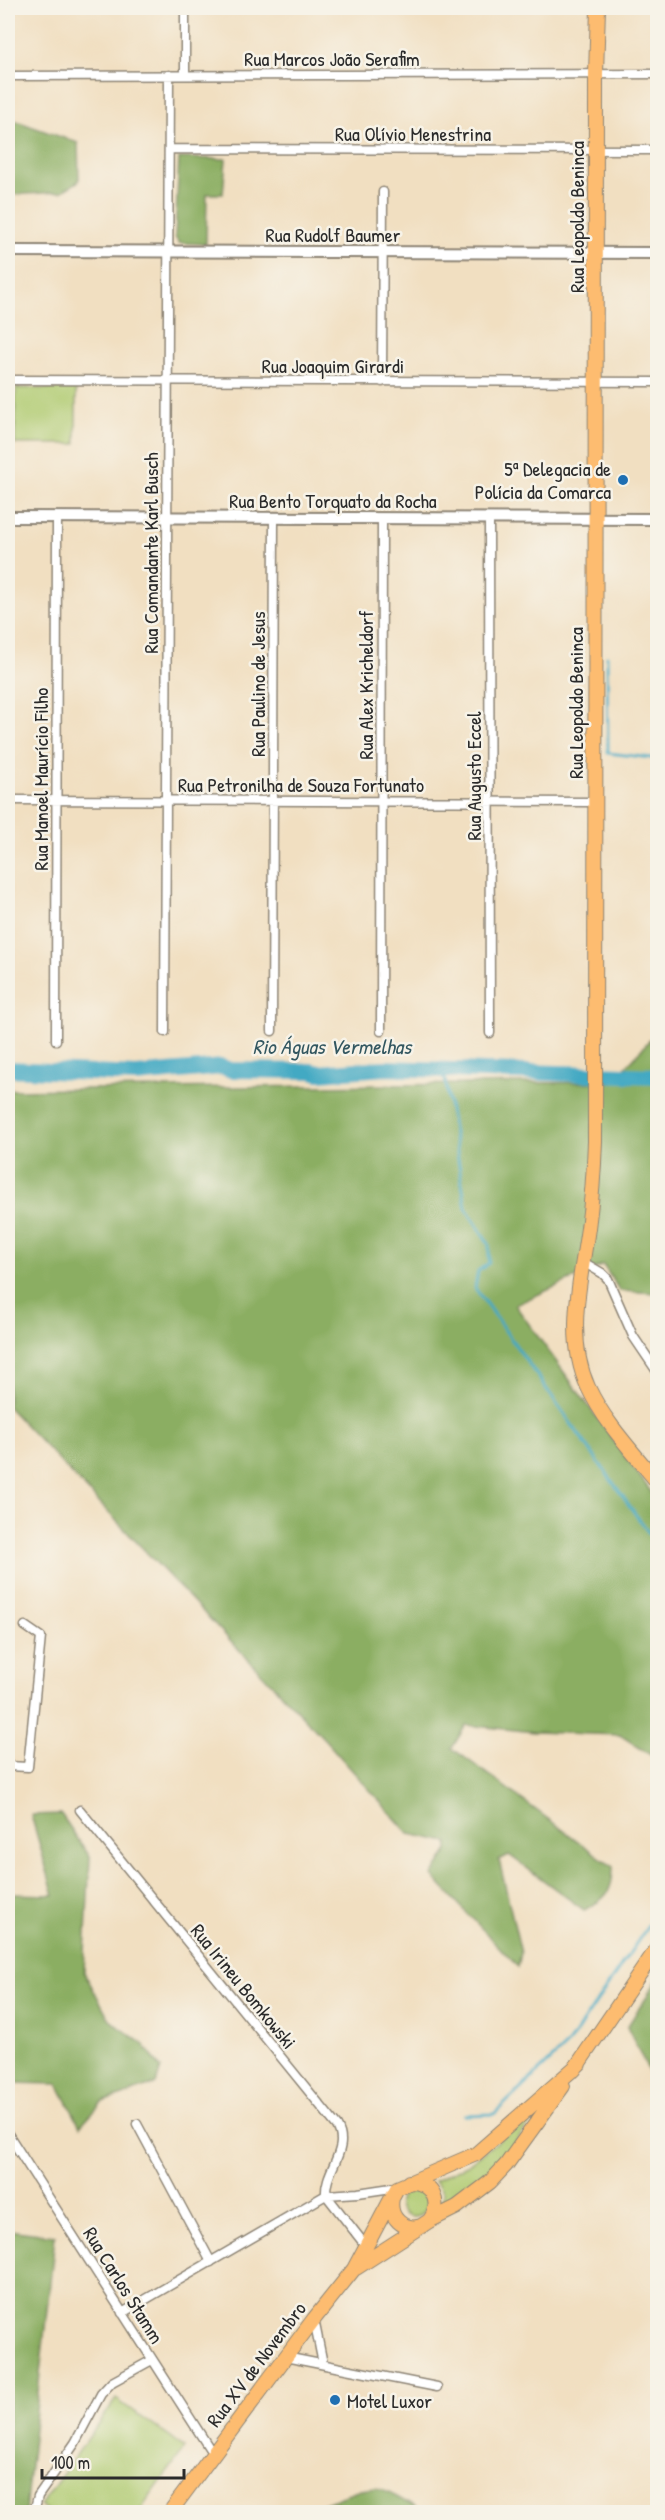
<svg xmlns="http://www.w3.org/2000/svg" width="665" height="2520" viewBox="0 0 665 2520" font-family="'Patrick Hand',sans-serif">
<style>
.green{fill:#afca70;stroke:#6d7a4e;stroke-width:1.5}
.forest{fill:#8bae62;stroke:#5b6c46;stroke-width:1.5}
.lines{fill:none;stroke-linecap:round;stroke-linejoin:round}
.stream{stroke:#43a9c3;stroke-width:3}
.river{stroke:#43a9c3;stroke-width:16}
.minor-casing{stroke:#8e8576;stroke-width:11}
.tertiary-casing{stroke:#8e8576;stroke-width:14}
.primary-casing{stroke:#8e8576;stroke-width:16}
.minor{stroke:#fff;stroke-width:8}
.tertiary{stroke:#fff;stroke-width:10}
.primary{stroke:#fdbc6f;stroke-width:14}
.poi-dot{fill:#1f6fb2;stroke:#f7f3e8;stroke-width:2}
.labels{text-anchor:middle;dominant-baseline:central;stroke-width:5;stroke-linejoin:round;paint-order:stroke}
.street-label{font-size:20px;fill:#2b2b2b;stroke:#f7f3e8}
.poi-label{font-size:20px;fill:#2b2b2b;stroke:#f7f3e8;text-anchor:end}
.water-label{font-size:21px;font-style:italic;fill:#335760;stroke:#f7f3e8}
</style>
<rect width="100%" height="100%" fill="#f7f3e8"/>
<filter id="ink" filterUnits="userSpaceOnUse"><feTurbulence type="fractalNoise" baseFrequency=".0167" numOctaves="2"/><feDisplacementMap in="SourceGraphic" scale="12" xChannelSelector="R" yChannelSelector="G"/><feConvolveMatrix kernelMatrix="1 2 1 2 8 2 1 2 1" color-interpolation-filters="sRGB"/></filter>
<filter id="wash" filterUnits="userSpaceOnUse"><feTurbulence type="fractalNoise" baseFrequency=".008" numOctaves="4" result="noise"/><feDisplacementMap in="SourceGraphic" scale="24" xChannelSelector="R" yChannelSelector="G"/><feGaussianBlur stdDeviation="1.35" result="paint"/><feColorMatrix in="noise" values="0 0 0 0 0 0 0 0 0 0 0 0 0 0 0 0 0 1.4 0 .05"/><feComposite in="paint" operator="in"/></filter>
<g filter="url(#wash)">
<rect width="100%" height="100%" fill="#f1dfc1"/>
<path class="green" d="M16,388L76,389V444H15Z
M538,2109V2112C507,2153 489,2182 442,2208L443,2193L435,2180L467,2165Z
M399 2203a14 14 0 1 1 28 0a14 14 0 1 1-28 0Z
M116,2399L185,2448L139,2512H49L40,2506Z"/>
<path class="forest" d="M8,118L78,143L79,181L61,192L8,195Z
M179,158L226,159L223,194H207L206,244L179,243L175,237Z
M657,1032V1293L620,1291L603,1265L515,1305L657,1500V1759L620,1735L534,1732L466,1725L452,1748L613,1867C613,1892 606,1899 584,1910L509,1855L499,1860L521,1953L518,1967L432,1876L448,1850V1842L409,1834L326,1741L8,1407V1090L612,1082Z
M61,1814L90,1857L84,1972L110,2020L144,2045L161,2068L156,2084L102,2102L80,2126L58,2084L8,2083V1894L54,1895L31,1815Z
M657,1980V2088L627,2027Z
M8,2230L55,2236L25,2512H8Z
M376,2488C394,2493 408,2505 425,2512H302L360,2490Z"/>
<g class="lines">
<path class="stream" d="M607,656L608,753L652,758L658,763
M438,1070L445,1079L466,1208L489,1244V1263L478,1271L475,1288L658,1546
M464,2115L494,2114L569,2043L658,1911"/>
<path class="river" d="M8,1069L136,1075L222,1067L231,1070L312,1071L319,1073L384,1068L658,1076"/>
</g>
</g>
<g filter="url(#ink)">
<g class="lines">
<g class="minor-casing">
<path id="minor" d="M185,75V8
M8,76L658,74
M169,149L658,150
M8,380L658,382
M382,382L383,192
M489,519L490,1033
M8,800L595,802
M272,1031L274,518
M381,1031L382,519
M165,1032L169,75
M56,1040L57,517
M583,1262L602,1273L608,1279L633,1336L658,1373
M8,1766L28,1767L41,1637L25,1626
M80,1810L337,2126C351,2150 324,2170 326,2195L366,2246
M137,2124L211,2262
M8,2134L213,2454
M122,2313L326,2195L358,2193L398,2187
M314,2319L323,2364
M285,2357L437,2387
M34,2512L38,2496L75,2443L101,2394L112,2382L152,2360"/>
</g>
<g class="tertiary-casing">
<path id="tertiary" d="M8,251L658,253
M8,517L658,519"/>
</g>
<g class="primary-casing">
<path id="primary" d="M598,8L596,74L595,1141C594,1170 592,1199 588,1228C581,1279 565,1337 588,1387C604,1422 634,1453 658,1483
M574,2070L658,1947
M409,2182C433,2181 443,2204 429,2221
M392,2198C388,2217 403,2232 422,2226
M356,2268L429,2221L457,2207L490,2182L506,2165L563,2086
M170,2512L314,2319L354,2269L397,2188L476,2154L579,2064"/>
</g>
<use href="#minor" class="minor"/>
<use href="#tertiary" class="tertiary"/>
<use href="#primary" class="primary"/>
</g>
</g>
<g class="poi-dot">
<circle cx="623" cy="480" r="6"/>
<circle cx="335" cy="2400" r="6"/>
</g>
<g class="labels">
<g class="street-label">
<text x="332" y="58">Rua Marcos João Serafim</text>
<text x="413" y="133">Rua Olívio Menestrina</text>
<text transform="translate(576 217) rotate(-90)">Rua Leopoldo Beninca</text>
<text x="333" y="234">Rua Rudolf Baumer</text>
<text x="333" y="365">Rua Joaquim Girardi</text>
<text x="333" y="500">Rua Bento Torquato da Rocha</text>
<text transform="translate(150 553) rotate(-90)">Rua Comandante Karl Busch</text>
<text transform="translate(257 684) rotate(-90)">Rua Paulino de Jesus</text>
<text transform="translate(365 685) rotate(-90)">Rua Alex Kricheldorf</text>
<text transform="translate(575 703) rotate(-90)">Rua Leopoldo Beninca</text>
<text transform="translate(473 776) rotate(-90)">Rua Augusto Eccel</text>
<text transform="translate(40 779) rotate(-90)">Rua Manoel Maurício Filho</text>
<text x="301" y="784">Rua Petronilha de Souza Fortunato</text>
<text transform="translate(244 1986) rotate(51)">Rua Irineu Bomkowski</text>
<text transform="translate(124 2285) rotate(58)">Rua Carlos Stamm</text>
<text transform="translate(256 2364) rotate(-53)">Rua XV de Novembro</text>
</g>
<g class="poi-label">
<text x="611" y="468">5ª Delegacia de<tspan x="611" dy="23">Polícia da Comarca</tspan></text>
<text x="347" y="2400" text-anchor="start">Motel Luxor</text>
</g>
<g class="water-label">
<text x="332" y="1046">Rio Águas Vermelhas</text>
</g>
</g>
<rect width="665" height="2520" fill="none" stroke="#f7f3e8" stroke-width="30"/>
<path d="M42 2469v9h142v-9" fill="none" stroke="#2b2b2b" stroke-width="3"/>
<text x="51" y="2469" font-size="18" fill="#2b2b2b" stroke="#f7f3e8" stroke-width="4.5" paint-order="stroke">100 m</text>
</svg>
